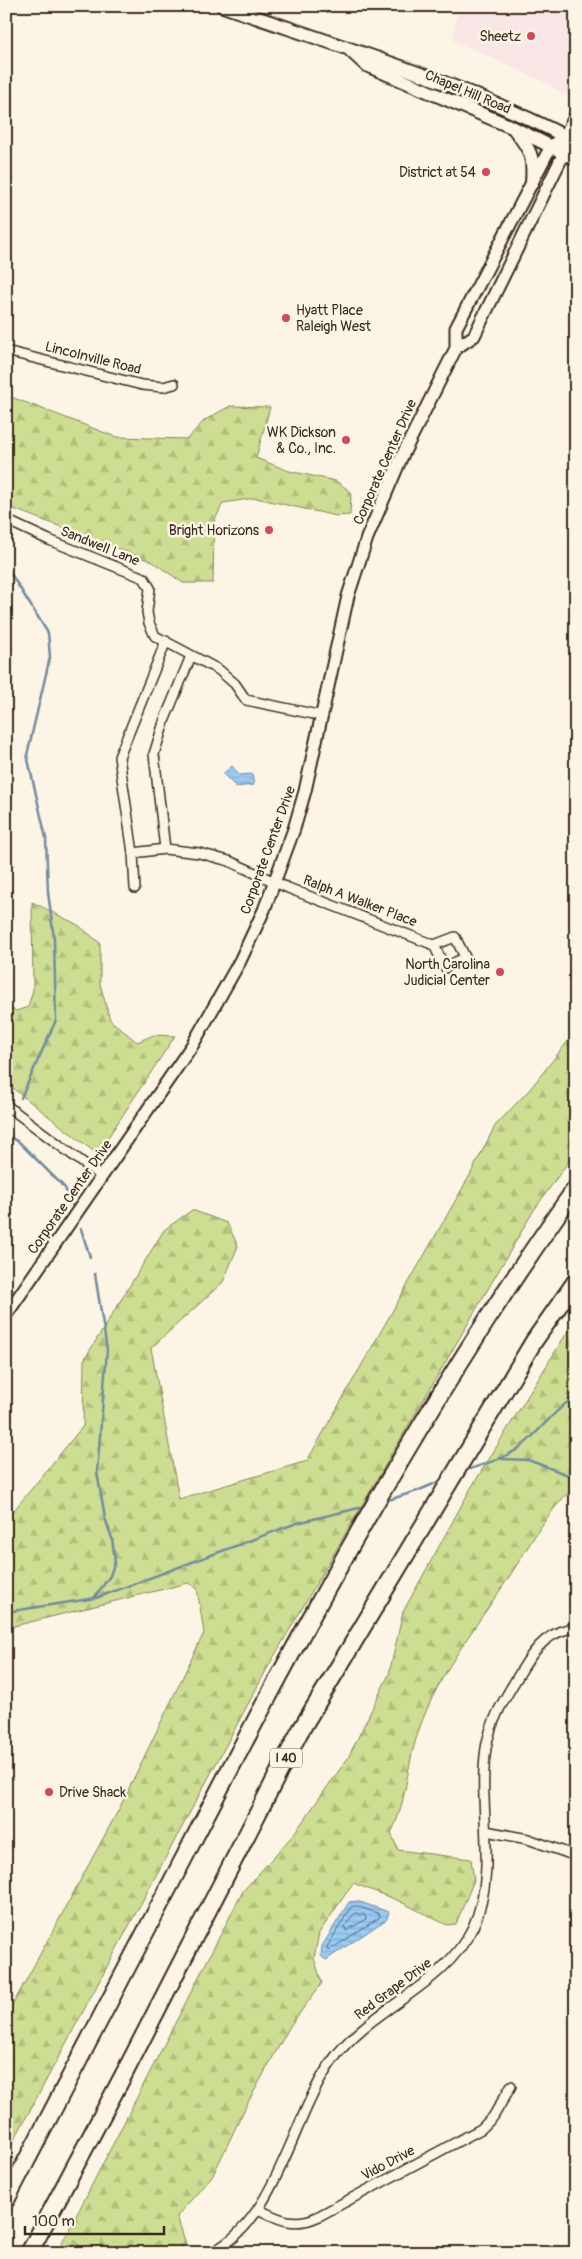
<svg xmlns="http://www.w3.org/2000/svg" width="582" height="2259" viewBox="0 0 582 2259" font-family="Pangolin,sans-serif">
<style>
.built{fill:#f9e6e6}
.forest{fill:url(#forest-firs);stroke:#848458}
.water{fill:url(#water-rules);stroke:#738b9f}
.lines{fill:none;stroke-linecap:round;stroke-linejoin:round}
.shore{stroke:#606a74;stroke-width:1}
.stream{stroke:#738b9f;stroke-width:2.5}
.minor-casing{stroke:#3b2a1e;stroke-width:12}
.tertiary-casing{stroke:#3b2a1e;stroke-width:15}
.secondary-casing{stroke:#3b2a1e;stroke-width:16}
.motorway-casing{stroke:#3b2a1e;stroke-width:20}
.minor{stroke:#fcf5e5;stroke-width:9}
.tertiary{stroke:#fcf5e5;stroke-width:11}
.secondary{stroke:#fcf5e5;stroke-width:12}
.motorway{stroke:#fcf5e5;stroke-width:16}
.poi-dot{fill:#d1495b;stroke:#fcf5e5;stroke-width:2}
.labels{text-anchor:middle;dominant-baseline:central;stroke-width:5;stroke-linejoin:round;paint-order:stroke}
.shield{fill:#fcf5e5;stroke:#75675a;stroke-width:1}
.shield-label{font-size:12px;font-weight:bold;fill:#3b2a1e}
.poi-label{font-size:14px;fill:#3b2a1e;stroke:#fcf5e5;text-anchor:end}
.street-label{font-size:14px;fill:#3b2a1e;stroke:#fcf5e5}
</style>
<defs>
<pattern id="forest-firs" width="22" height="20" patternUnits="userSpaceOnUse" patternTransform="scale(1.25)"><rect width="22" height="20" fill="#cdde92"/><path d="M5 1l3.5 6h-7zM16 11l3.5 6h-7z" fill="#b1bf7d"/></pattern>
<pattern id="water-rules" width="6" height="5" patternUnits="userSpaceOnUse" patternTransform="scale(1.25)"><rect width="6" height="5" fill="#98cbf5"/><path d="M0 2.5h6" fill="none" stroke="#84aed2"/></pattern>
</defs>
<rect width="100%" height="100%" fill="#fcf5e5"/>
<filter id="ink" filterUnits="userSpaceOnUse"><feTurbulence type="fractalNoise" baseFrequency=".02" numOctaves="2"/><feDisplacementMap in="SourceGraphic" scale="10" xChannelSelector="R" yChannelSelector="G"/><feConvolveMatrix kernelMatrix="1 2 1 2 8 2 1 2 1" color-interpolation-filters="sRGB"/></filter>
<g filter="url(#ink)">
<path class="built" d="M460,6H559L576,14V101L540,80L453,40L457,12Z"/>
<path class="forest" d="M6,395L116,437L187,439L205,420L230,406L270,407L256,458L289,471L336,481L351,492L350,515L336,516L256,498L223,503L214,522L213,583H183L153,562L6,506Z
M32,902L78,925L100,943V984L110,1020L137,1042L154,1035L175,1036L97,1154L6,1083V1006L16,1011L28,1007L33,990Z
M576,1031V1151L534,1210L269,1665L6,2155V2017L119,1809L204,1633L197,1588L188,1583L6,1628V1520L83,1426L84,1360L164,1230L192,1210L227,1223L238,1246L223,1282L151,1348L179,1499L307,1461L470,1175L495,1126L530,1089Z
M576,1318V1485C547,1511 530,1545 509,1577C474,1630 433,1680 415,1742C406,1773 406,1804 391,1833L398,1850L471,1859L474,1880L456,1924L447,1925L399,1901L353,1883L319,1933L314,1958L322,1983L290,2026L246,2106L213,2175L177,2216L186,2244L174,2253H57L243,1891L293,1835L348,1758L389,1674L403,1612L471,1488Z"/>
<path class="water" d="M232,766L239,775L252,774L254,785L236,787L223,774Z
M357,1901L389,1912L387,1919L326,1960L321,1956L322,1946L349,1902Z"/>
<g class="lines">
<path class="shore" d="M357,1906L379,1914L380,1917L328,1951L327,1947L351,1907Z
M355,1913L365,1915L366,1919L346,1931L345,1927Z"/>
<path class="stream" d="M6,566L48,633L50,657L27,755L46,838L48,892L54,939L56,1020L21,1098
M6,1132L8,1128
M6,1135L19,1142L65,1188L73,1207
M81,1229L90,1257
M502,1459L528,1460L576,1478
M463,1471C484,1464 507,1459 524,1444C542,1429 555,1409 576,1396
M385,1501L417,1491L443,1480
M94,1598L110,1576L115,1561L112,1538L105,1518L97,1472L107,1350L95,1274
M6,1612L96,1598L297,1523L367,1506"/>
<g class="minor-casing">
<path id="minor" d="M564,136L576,111
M6,351L142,385L163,387L174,384
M6,520L49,540L144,578L150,588L147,612L149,623L155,636L219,670L235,684L246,700L323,716
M191,656L165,719L154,754L165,849L199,853L229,861L288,888L434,945L445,968L465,957L455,937L434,945
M165,849L133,853L119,757L166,641
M133,853L135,888
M6,1105L102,1177
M486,1831L528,1839L576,1856
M258,2209C279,2220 295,2227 317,2217L481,2129L493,2117L511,2086
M211,2253C278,2219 291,2119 332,2061C371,2006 443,1989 473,1927C499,1870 477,1807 486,1748C491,1718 508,1693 523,1668C535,1648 551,1629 576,1628"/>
</g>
<g class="tertiary-casing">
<path id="tertiary" d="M456,348L474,336L564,153V145
M6,1315L193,1044L240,961L264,910L294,829L305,791L348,596L367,538L402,456L456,348V328L551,146L564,136"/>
</g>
<g class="secondary-casing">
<path id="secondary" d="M223,6C342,47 464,83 576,142
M351,51L366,65L514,128L576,159
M515,130C531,151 534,156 532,183"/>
</g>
<g class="motorway-casing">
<path id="motorway" d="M6,2200C65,2086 125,1972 184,1858C302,1628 426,1399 576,1188
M29,2253L124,2074L299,1733L534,1341L576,1281"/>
</g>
<use href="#minor" class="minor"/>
<use href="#tertiary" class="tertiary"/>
<use href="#secondary" class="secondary"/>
<use href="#motorway" class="motorway"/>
</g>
</g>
<g class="poi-dot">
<circle cx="531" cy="36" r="5"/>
<circle cx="486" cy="172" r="5"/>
<circle cx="286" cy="318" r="5"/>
<circle cx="346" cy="440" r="5"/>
<circle cx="269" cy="530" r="5"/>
<circle cx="500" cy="972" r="5"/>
<circle cx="49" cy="1792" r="5"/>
</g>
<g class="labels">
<rect class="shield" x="270" y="1748.5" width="32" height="19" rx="4"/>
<g class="shield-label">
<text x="286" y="1758">I 40</text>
</g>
<g class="poi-label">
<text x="521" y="36">Sheetz</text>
<text x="476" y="172">District at 54</text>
<text x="296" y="310" text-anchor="start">Hyatt Place<tspan x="296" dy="16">Raleigh West</tspan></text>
<text x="336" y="432">WK Dickson<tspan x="336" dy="16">&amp; Co., Inc.</tspan></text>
<text x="259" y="530">Bright Horizons</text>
<text x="490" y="964">North Carolina<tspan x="490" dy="16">Judicial Center</tspan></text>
<text x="59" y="1792" text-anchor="start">Drive Shack</text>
</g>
<g class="street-label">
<text transform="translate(468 92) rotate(23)">Chapel Hill Road</text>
<text transform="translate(93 358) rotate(14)">Lincolnville Road</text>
<text transform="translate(385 462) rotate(-66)">Corporate Center Drive</text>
<text transform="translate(100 546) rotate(22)">Sandwell Lane</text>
<text transform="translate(268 850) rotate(-70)">Corporate Center Drive</text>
<text transform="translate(360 901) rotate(21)">Ralph A Walker Place</text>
<text transform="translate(70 1197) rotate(-55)">Corporate Center Drive</text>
<text transform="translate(393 1989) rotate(-37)">Red Grape Drive</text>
<text transform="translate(388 2163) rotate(-28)">Vido Drive</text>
</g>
</g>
<rect width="582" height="2259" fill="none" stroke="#fcf5e5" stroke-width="25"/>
<rect x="12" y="12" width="557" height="2234" fill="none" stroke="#3b2a1e" stroke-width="2" filter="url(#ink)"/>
<path d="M25 2226v8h139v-8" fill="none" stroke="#3b2a1e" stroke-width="2.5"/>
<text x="32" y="2226" font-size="15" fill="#3b2a1e" stroke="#fcf5e5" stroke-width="4" paint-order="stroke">100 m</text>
</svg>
